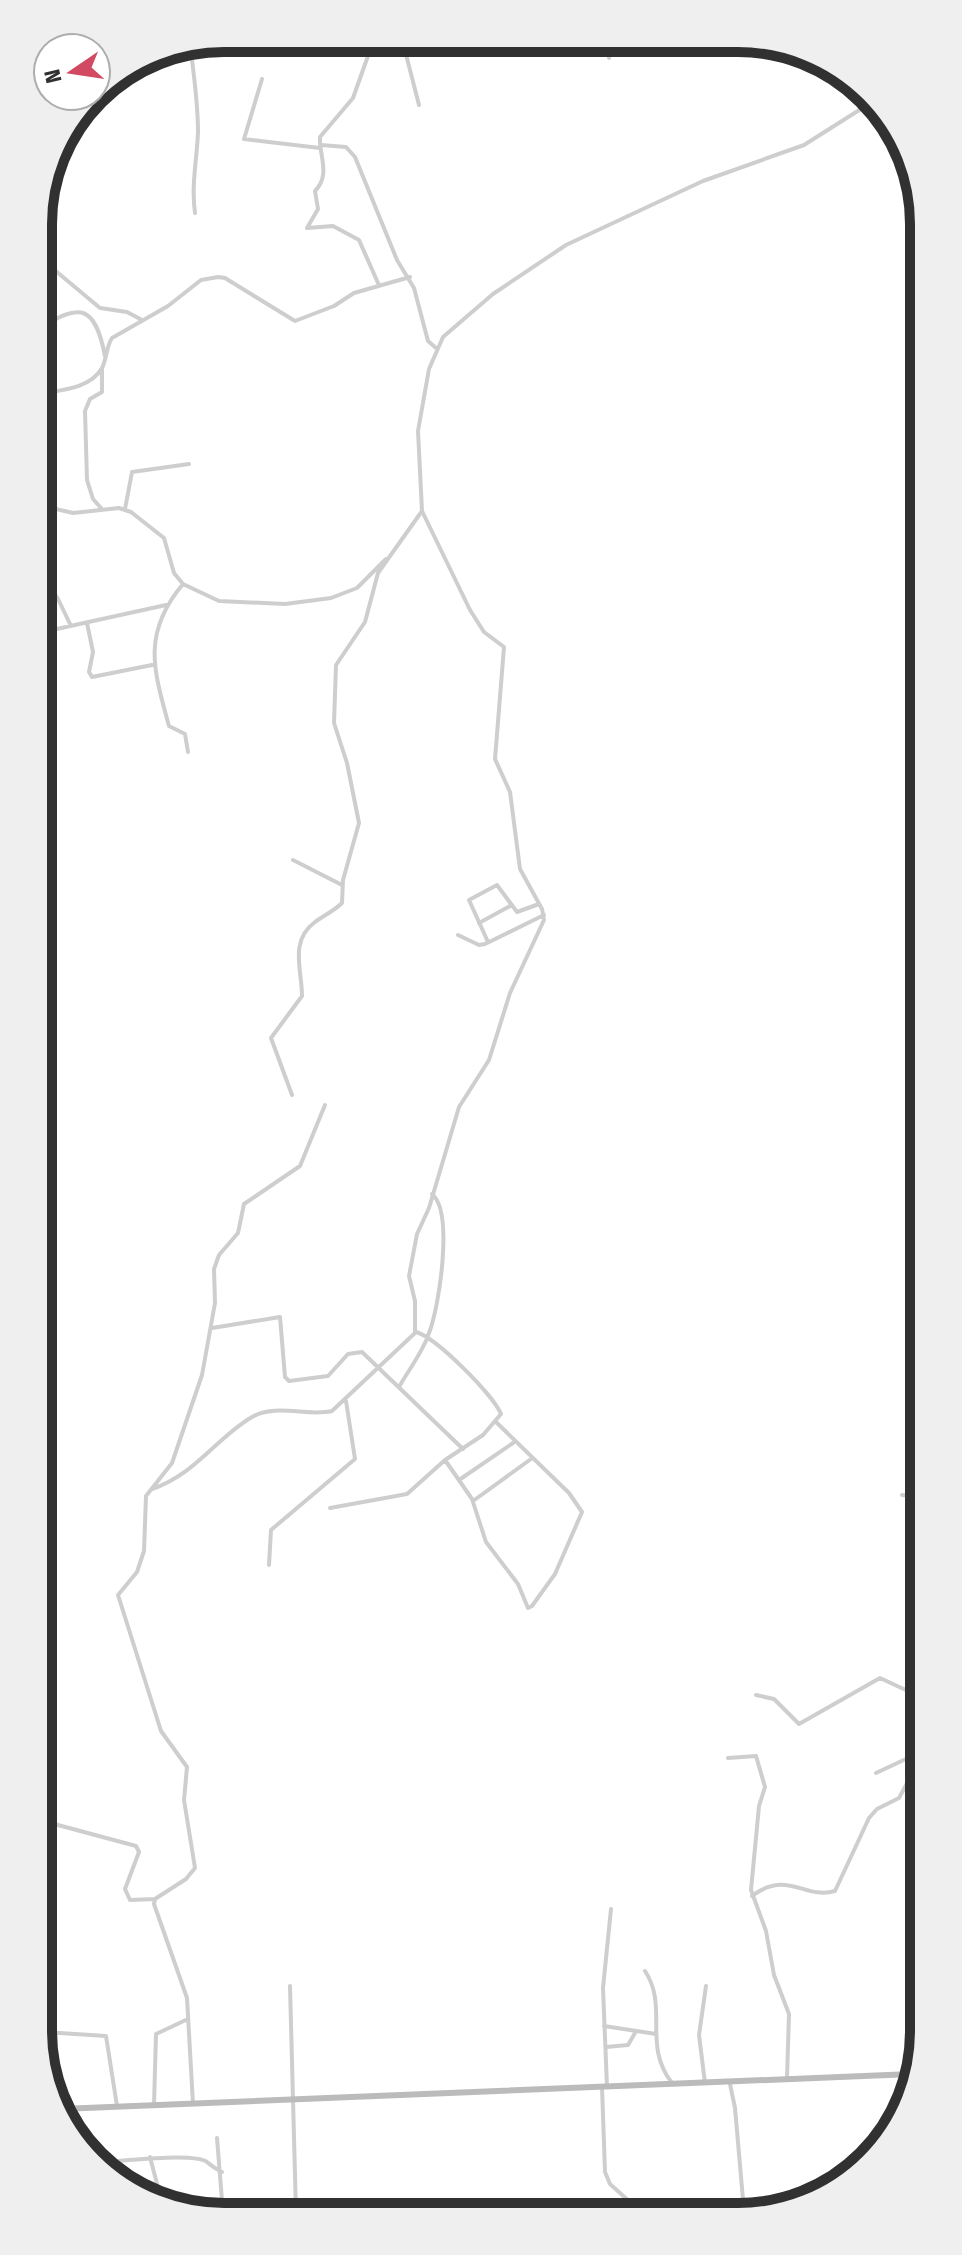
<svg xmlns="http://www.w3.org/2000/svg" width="962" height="2255" viewBox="0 0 962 2255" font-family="'Fira Sans Condensed',sans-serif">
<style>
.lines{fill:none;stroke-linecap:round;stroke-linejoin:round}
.minor{stroke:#cecece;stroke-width:4}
.secondary{stroke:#bbb;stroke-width:6}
.rim{fill:none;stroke:#313131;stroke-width:10}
</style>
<rect width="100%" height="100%" fill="#fff"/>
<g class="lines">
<path class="minor" d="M374,39L353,98L320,137C319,156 331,175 315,191L318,209L307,228L333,226L359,240L378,283
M402,39L419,105
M190,45C194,75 198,102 198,132C197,160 191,184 195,213
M609,58L610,40
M262,79L244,139L320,148
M70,124L74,136
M321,145L346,147L355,157L397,260L414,288L428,341L436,348
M39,257L100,308L127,312L142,320
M39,329C80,302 95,305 105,356
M39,394C60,390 90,389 102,368C107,358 106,347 112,338L168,306L201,280L218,277L225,278L295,321L334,306L354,293L410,277
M39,505L73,513L119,508L131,512L164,538L174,573L183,584L219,601L285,604L331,598L357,588L386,559
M101,508L93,499L87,480L85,411L90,399L102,392V369
M125,509L132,472L189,464
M40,573L58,599L71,626
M183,584C141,634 154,671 169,726L185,734L188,752
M87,623L93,652L89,672L92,677L152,665
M43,632L166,605
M293,860L342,885
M479,923L512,905
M458,935L479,945L485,944L544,915
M488,942L469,900L497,885L517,912L539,904
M292,1095L271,1038L302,996C302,970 289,941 315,922C323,916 334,911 342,903L343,880L359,823L347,763L334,723L336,665L365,622L378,573L422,511
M212,1328L280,1317L285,1377L289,1381L328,1376L348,1354L362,1352L463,1449
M399,1387C409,1369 423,1352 429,1333C439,1308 454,1212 432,1194
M445,1460L472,1499L486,1542L518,1584L528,1608L532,1606L555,1574L582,1512L569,1493L496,1422
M459,1480L513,1443
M152,1489C196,1474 216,1438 252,1417C276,1403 308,1417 332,1411L415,1333V1301L409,1276L417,1234L429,1208L459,1107L489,1060L510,993L544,920L542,909L520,869L510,792L495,759L504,647L484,632L470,610L422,511L418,431L429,369L443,337L493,294L566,245L703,181L804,145L872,102
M902,1495L922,1497
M473,1501L531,1459
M330,1508L407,1494L445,1460L483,1435L501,1414C493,1395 437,1338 416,1332
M269,1565L271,1530L355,1459L346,1401
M43,1602L51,1606
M43,1688V1692
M756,1695L774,1699L799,1724L880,1678L923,1698
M911,1757L923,1775
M728,1758L756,1756L765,1787L759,1806L751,1890L766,1931L774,1975L789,2014L787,2078
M876,1773L923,1751
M43,1821L136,1846L139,1852L125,1889L130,1900L155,1899
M752,1896C788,1869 804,1900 835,1891L869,1818L877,1809L899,1798L917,1765
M645,1971C669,2007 642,2045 672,2083
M290,1986L296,2213
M604,2026L656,2034
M44,2032L106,2036L117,2106
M606,2047L628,2045L635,2033
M705,2083L699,2035L706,1986
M730,2084L735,2108L744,2211
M602,2087L605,2172L610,2184L640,2211
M607,2087L603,1988L611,1909
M193,2104L187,1998L154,1904L155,1899L186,1879L195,1868L184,1800L187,1767L161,1731L118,1595L137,1572L144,1551L146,1496L172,1463L202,1375L215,1303L214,1269L219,1255L238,1233L244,1204L300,1166L325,1105
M154,2105L156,2034L188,2019
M217,2138L223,2213
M150,2157L161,2199
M94,2163C113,2162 193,2152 207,2162C212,2166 215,2169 222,2172"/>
<path class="secondary" d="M61,2109L912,2074"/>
</g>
<path d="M0 0H962V2255H0ZM224 52H738A172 172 0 0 1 910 224V2031A172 172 0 0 1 738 2203H224A172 172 0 0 1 52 2031V224A172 172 0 0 1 224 52Z" fill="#efefef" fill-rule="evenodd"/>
<path class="rim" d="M224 52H738A172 172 0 0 1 910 224V2031A172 172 0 0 1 738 2203H224A172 172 0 0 1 52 2031V224A172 172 0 0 1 224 52Z"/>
<g transform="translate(72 72) rotate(257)"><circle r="38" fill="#ffffff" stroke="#adadad" stroke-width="2"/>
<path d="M0-6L14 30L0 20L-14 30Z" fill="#d14a61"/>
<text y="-12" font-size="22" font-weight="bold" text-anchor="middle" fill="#313131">N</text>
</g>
</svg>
